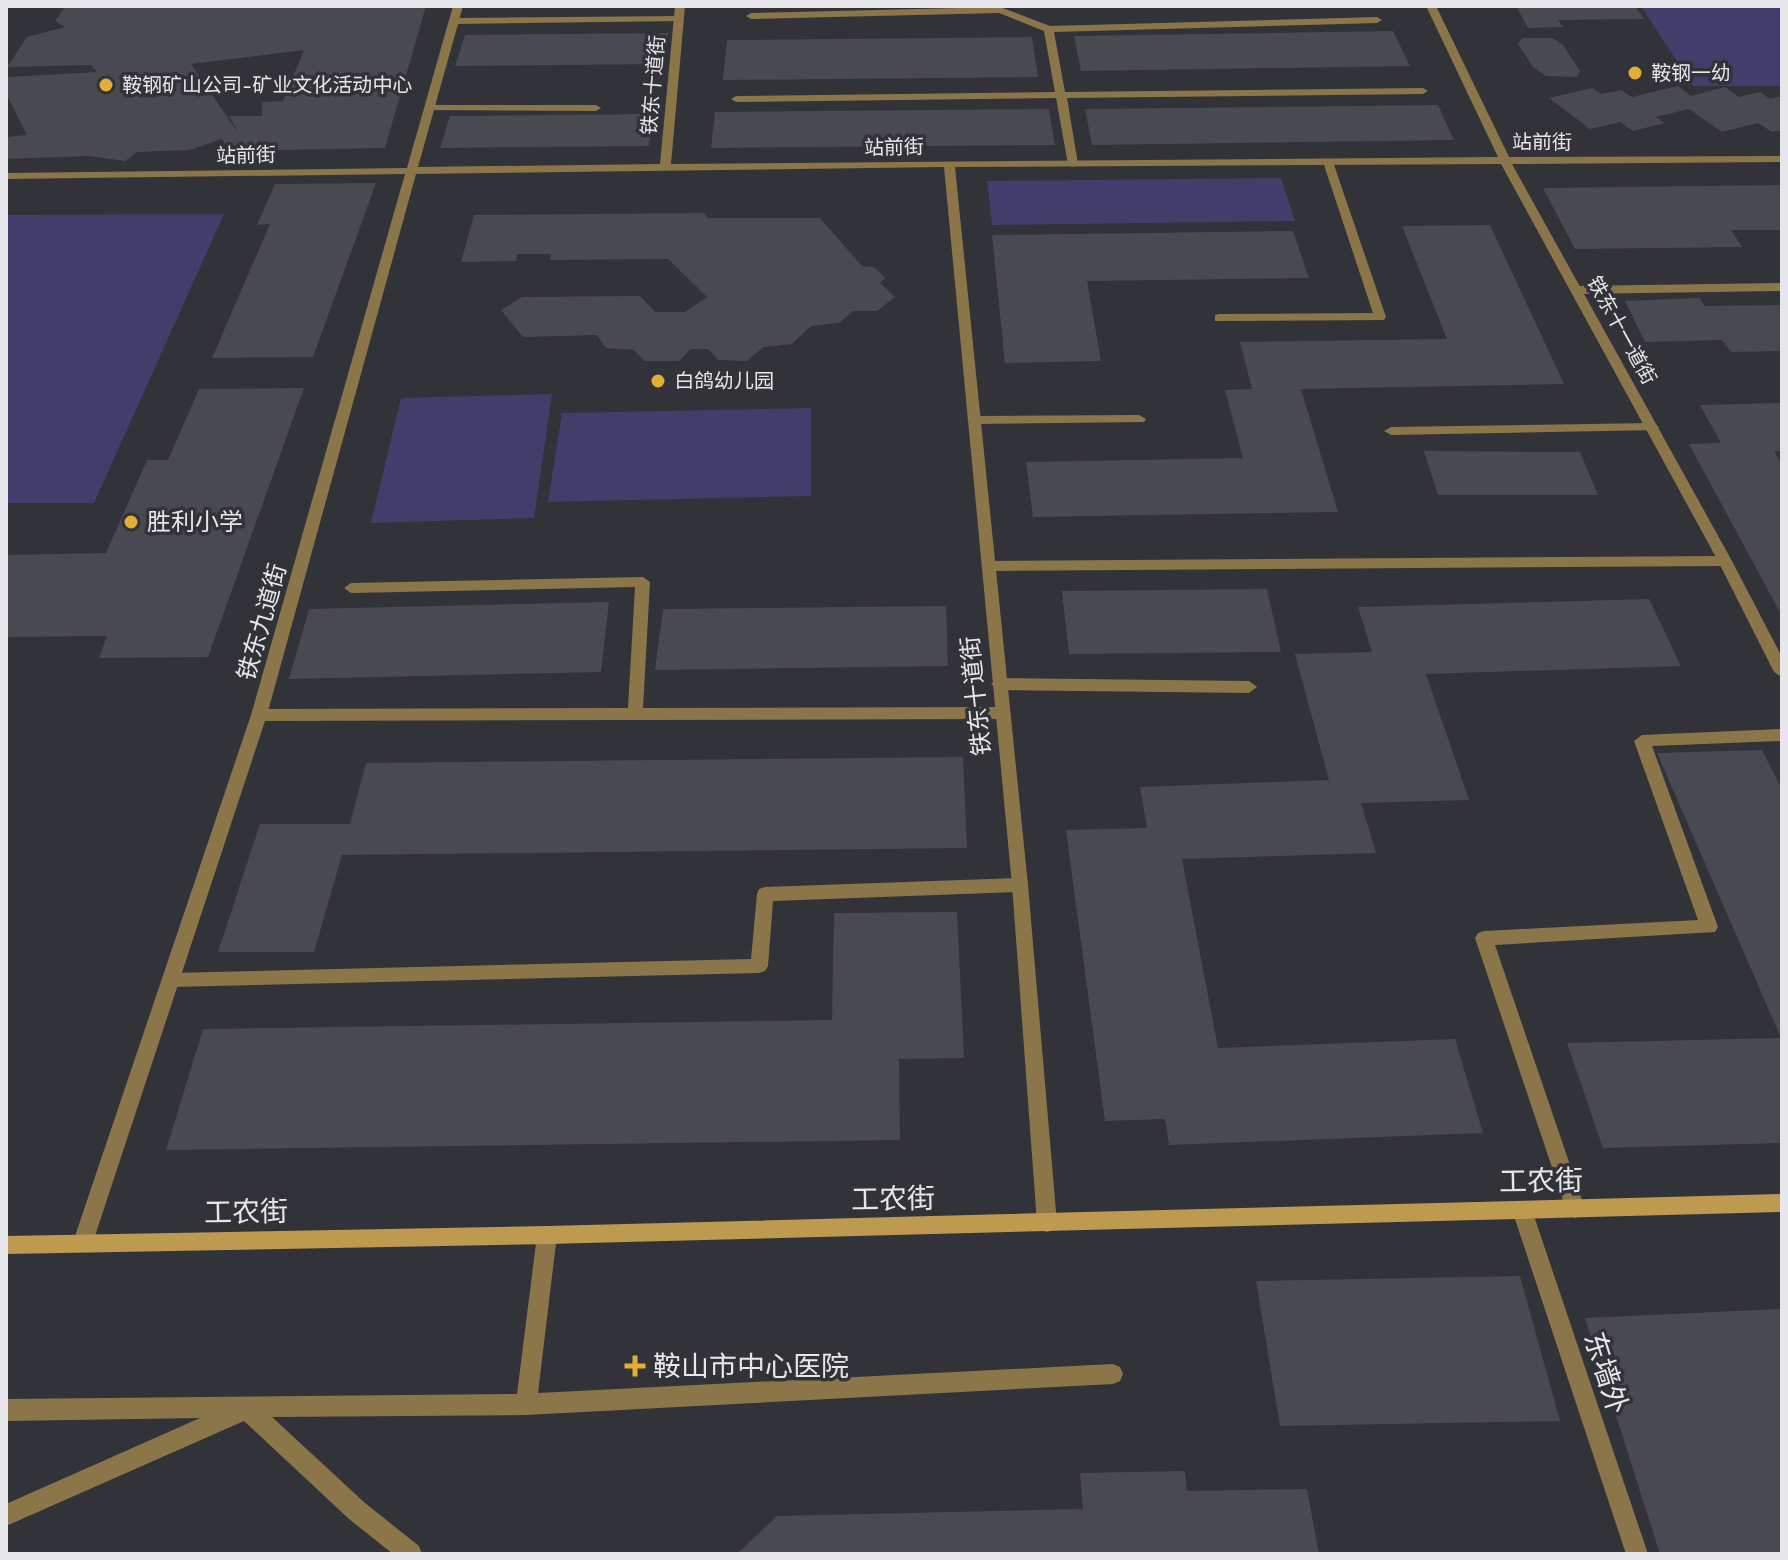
<svg xmlns="http://www.w3.org/2000/svg" width="1788" height="1560" viewBox="0 0 1788 1560" font-family="'Work Sans','Noto Sans SC',sans-serif">
<style>
.green{fill:#423e6b}
.building{fill:#494951;fill-rule:evenodd}
.lines{fill:none;stroke-linecap:round;stroke-linejoin:round}
.lane{fill:#8b764a;fill-rule:evenodd}
.street{fill:#8b764a;fill-rule:evenodd}
.secondary{fill:#be9a51;fill-rule:evenodd}
.poi-dot{fill:#e3ae34;stroke:#323239;stroke-width:3}
.labels{text-anchor:middle;dominant-baseline:central;stroke-width:7;stroke-linejoin:round;paint-order:stroke}
.far-poi-label{font-size:20px;fill:#e6e6eb;stroke:#323239;text-anchor:start}
.far-street-label{font-size:20px;fill:#e6e6eb;stroke:#323239}
.poi-label{font-size:24px;fill:#e6e6eb;stroke:#323239;text-anchor:start}
.street-label{font-size:24px;fill:#e6e6eb;stroke:#323239}
.near-street-label{font-size:28px;fill:#e6e6eb;stroke:#323239}
.near-poi-label{font-size:28px;fill:#e6e6eb;stroke:#323239;text-anchor:start}
</style>
<rect width="100%" height="100%" fill="#323239"/>
<path class="green" d="M1641,6H1778L1782,11V86H1693Z
M1281,178L1295,221L992,225L987,181Z
M224,214L94,503H6V215Z
M552,394L534,518L371,523L401,398Z
M811,408V496L548,502L562,413Z"/>
<path class="building" d="M66,6H426L385,148L229,151L222,139L189,150L137,152L125,161L88,156L6,159V137L27,135L6,93V77L97,72L91,65L7,67L27,37L65,27L55,21ZM304,50L283,101L262,102V116H229L239,134L191,64Z
M1516,6H1635L1644,19L1558,20L1563,27L1528,28Z
M1393,31L1410,66L1081,71L1074,36Z
M668,33L663,64L455,66L465,35Z
M1032,37L1038,77L723,80L727,40Z
M1522,38H1552L1563,45L1580,71L1577,77L1546,76L1533,67L1518,44Z
M1678,86L1691,96L1725,87L1739,97L1760,92L1770,99L1782,96V130L1772,132L1758,123L1722,132L1689,109L1655,117L1665,123L1633,131L1620,122L1590,129L1549,98L1592,88L1601,94L1621,90L1632,97Z
M1438,105L1454,140L1092,145L1085,109Z
M1049,109L1055,145L711,148L715,112Z
M654,114L649,146L440,148L450,116Z
M376,183L313,357L212,358L270,224L257,225L275,184Z
M1782,185V230H1731L1742,247L1575,249L1543,188Z
M704,213L708,218H820L862,266L874,267L885,278L880,283L895,297L877,311H853L839,323L811,326L792,344L763,347L747,361L718,360L708,349H691L679,361H644L634,350L606,348L597,335L523,337L501,310L522,297L640,296L655,312H685L707,297L668,259L550,260L551,254H517L516,261L461,262L474,215Z
M1490,225L1564,384L1301,389L1338,512L1033,517L1026,462L1243,458L1225,390L1252,389L1240,342L1447,339L1402,226Z
M1293,231L1309,278L1087,281L1101,361L1005,363L992,235Z
M1700,298L1704,306L1782,305V351L1731,352L1722,340L1645,342L1625,301Z
M304,388L208,657L99,658L107,636L6,637V555L106,553L147,460H168L199,389Z
M1782,403V451H1774L1782,465V616L1689,444L1721,443L1700,405Z
M1424,451L1580,452L1598,495H1438Z
M1267,589L1281,652L1069,654L1062,591Z
M1649,599L1681,666L1426,674L1469,800L1361,803L1376,853L1182,859L1218,1048L1455,1039L1483,1133L1169,1145L1165,1119L1105,1121L1066,830L1147,828L1140,787L1329,780L1295,654L1372,652L1358,607Z
M609,602L601,672L289,679L309,609Z
M946,606L948,666L655,670L663,609Z
M1762,750L1782,790V1143L1603,1148L1567,1043L1781,1038L1657,753Z
M963,757L967,848L342,855L314,952H218L260,824H350L366,763Z
M957,912L964,1058L899,1059L900,1140L166,1150L203,1029L832,1020L834,913Z
M1520,1276L1560,1421L1280,1426L1256,1281Z
M1782,1309V1554H1660L1585,1318Z
M1185,1471L1187,1491L1307,1489L1319,1554H737L777,1516L1083,1509L1080,1473Z"/>
<g class="lines">
<path class="lane" d="M1000,7L1050,26L1377,17L1382,20L1377,23L1054,32L1065,92L1423,88L1428,91L1423,94L1067,98L1078,164L1073,167L1068,164L1056,98L736,102L731,99L736,96L1055,92L1044,31L999,13L751,19L746,16L751,13Z
M679,16L682,17V21L454,24L449,21L454,18Z
M430,105H596L601,108L596,111L426,110L425,108Z
M1328,159L1333,162L1386,317L1384,320L1215,321V315L1219,314L1373,313L1323,162Z
M1782,283V291L1576,294L1570,290L1576,286Z
M1139,415L1146,419L1144,422L974,424L967,420L974,416Z
M1652,423L1659,427L1657,430L1391,435L1384,431L1391,427Z
M1725,556L1732,561L1725,566L988,571L981,566L988,561Z
M643,577L650,582L643,708L1002,707L1010,713L1002,719L259,721L251,715L259,709L628,708L635,587L351,593L344,588L351,583Z
M999,678L1249,681L1257,687L1249,693L999,690L991,684Z
M1782,729V741L1652,746L1718,927L1715,932L1495,945L1585,1209L1582,1215L1575,1218L1568,1215L1475,938L1478,933L1484,931L1698,920L1634,741L1642,735Z
M1020,878L1026,880L1028,885L1026,890L1020,892L773,901L768,966L765,971L759,973L171,987L165,985L162,980L165,975L171,973L751,959L757,894L759,889L765,887Z
M1522,1201L1529,1204L1532,1210L1648,1554H1626L1512,1210L1515,1204Z
M547,1226L554,1228L557,1235L538,1393L1113,1364L1120,1367L1123,1374L1120,1381L1113,1384L526,1415L272,1417L365,1503L419,1546L422,1554H393L349,1519L244,1421L6,1526V1504L200,1418L6,1421V1399L517,1394L537,1235L540,1228Z"/>
<path class="street" d="M453,6H463L418,167L660,164L675,6H685L671,164L1498,157L1426,6H1436L1509,157L1782,156V162L1512,164L1732,561L1782,657V677L1774,672L1718,561L1501,164L955,167L1028,885L1057,1223L1054,1230L1047,1232L1040,1230L1037,1223L1012,885L944,167L416,174L267,715L93,1242L90,1249L83,1251L76,1249L73,1242L251,715L405,174L6,179V173L407,168Z"/>
<path class="secondary" d="M1782,1194V1212L547,1244L6,1254V1236L547,1226Z"/>
</g>
<g class="poi-dot">
<circle cx="1635" cy="73" r="8"/>
<circle cx="106" cy="85" r="8"/>
<circle cx="658" cy="381" r="8"/>
<circle cx="131" cy="522" r="8"/>
<path d="M631 1354h8v8h8v8h-8v8h-8v-8h-8v-8h8z"/>
</g>
<g class="labels">
<g class="far-poi-label">
<text x="1651" y="73">鞍钢一幼</text>
<text x="122" y="85">鞍钢矿山公司-矿业文化活动中心</text>
<text x="674" y="381">白鸽幼儿园</text>
</g>
<g class="far-street-label">
<text transform="translate(653 85) rotate(-85)">铁东十道街</text>
<text x="1542" y="142">站前街</text>
<text transform="translate(894 147) rotate(-1)">站前街</text>
<text transform="translate(246 155) rotate(-1)">站前街</text>
<text transform="translate(1622 330) rotate(61)">铁东十一道街</text>
</g>
<g class="poi-label">
<text x="147" y="522">胜利小学</text>
</g>
<g class="street-label">
<text transform="translate(262 622) rotate(-74)">铁东九道街</text>
<text transform="translate(976 696) rotate(-96)">铁东十道街</text>
</g>
<g class="near-street-label">
<text transform="translate(1541 1181) rotate(-1)">工农街</text>
<text transform="translate(893 1199) rotate(-1)">工农街</text>
<text transform="translate(246 1212) rotate(-1)">工农街</text>
<text transform="translate(1606 1373) rotate(72)">东墙外</text>
</g>
<g class="near-poi-label">
<text x="653" y="1366">鞍山市中心医院</text>
</g>
</g>
<rect width="1788" height="1560" fill="none" stroke="#e6e6eb" stroke-width="16"/>
</svg>
